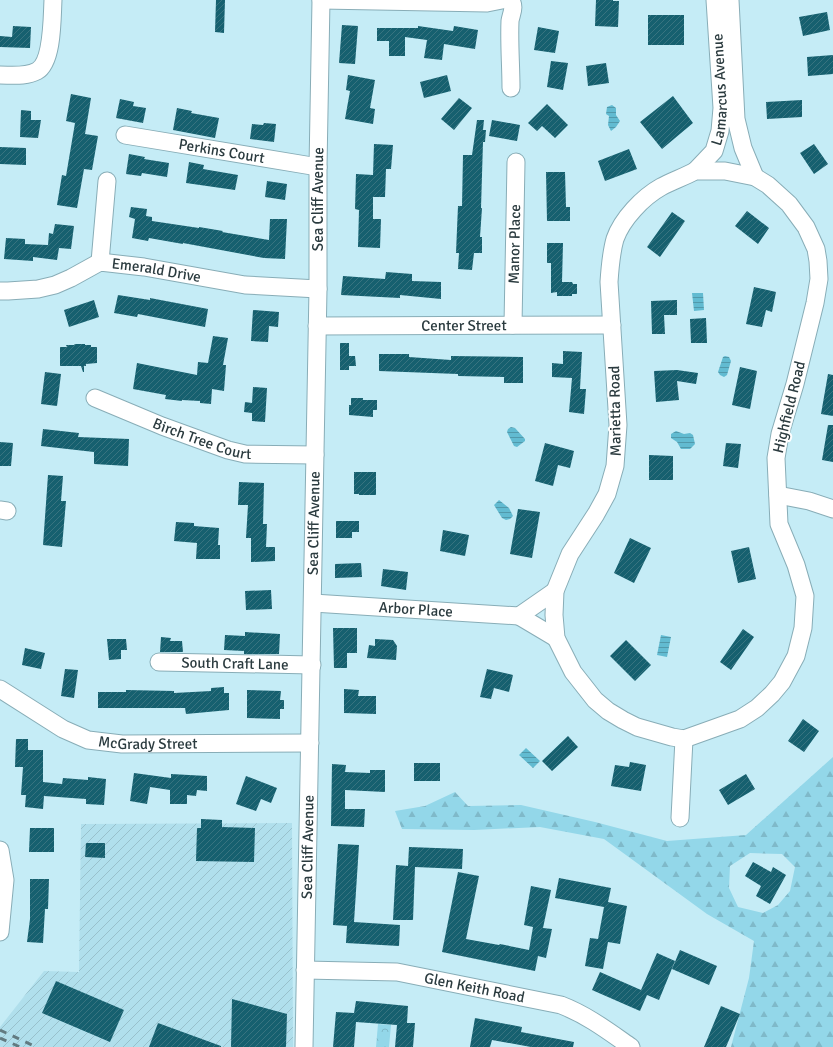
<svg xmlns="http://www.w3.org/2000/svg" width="833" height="1047" viewBox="0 0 833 1047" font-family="Signika,sans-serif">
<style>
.industrial{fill:url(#industrial-furrows)}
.forest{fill:url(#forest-firs);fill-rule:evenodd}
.park{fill:url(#park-crowns)}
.water{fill:url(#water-rules)}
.building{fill:url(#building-hatch)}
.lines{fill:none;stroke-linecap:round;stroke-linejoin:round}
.minor-casing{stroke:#88adb7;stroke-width:19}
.minor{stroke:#fff;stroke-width:17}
.rail{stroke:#627b81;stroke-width:3;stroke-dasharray:7 7;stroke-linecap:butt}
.labels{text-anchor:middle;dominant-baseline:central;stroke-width:4;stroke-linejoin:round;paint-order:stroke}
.street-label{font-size:15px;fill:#2b3b3f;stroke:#fff}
</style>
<defs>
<pattern id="industrial-furrows" width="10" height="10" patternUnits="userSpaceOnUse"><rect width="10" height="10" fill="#b0dfec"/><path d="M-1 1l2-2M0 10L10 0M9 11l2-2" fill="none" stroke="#98c0cb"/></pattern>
<pattern id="forest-firs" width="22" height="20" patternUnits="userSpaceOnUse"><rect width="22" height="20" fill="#93d7e9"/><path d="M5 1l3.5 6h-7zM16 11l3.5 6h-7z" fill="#7fb9c9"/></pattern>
<pattern id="park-crowns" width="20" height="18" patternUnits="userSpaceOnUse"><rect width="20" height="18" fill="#93d7e9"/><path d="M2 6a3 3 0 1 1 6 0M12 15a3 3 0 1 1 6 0" fill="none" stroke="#7fb9c9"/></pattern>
<pattern id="water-rules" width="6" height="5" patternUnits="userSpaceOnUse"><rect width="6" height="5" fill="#62bbd1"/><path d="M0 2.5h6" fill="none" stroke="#5199ab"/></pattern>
<pattern id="building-hatch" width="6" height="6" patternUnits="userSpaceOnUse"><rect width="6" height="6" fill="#16606f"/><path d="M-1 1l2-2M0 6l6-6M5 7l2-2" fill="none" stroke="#387480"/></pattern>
</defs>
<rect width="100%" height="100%" fill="#c5ecf6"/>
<path class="industrial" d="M292,823L293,1047H0V1027L44,971L79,972L81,824Z"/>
<path class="forest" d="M833,757V1047H731L749,978L754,941L707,914L604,839L540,827L474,830L402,829L395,811L425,806L455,792L468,806L521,805L595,822L667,841L746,835ZM750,853L782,854L795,867L790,891L778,905L763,913L738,907L729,888L730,866Z"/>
<path class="park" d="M378,1024L391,1025L389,1047H376Z"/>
<path class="water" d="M612,105L616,108V115L620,121L616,127L611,131L608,125L609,116L606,114L607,107Z
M692,293H703L704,310L694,311Z
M725,356L729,357L731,361L727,375L724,377L720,375L718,372L723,357Z
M511,427L515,428L525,439V441L517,447L514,446L507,432L508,429Z
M676,431L684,434L690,433L693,435L695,444L690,449H681L677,442L671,438V434Z
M499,500L509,508L513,516L510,519L506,520L502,518L494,505Z
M661,635L671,637L667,657L657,655Z
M526,748L540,761L533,768L519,755Z"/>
<path class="building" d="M216,0H225L224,33L215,32Z
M596,0H613V1H619L618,27L595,26Z
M827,12L830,30L803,36L799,17Z
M648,15H684V45H648Z
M342,25L358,26L355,64L339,63Z
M13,26L31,27L30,48L0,47V36L12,37Z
M418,26L453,31L454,26L478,30L475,49L444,44L442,60L424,58L427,40L405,37V56H389V41H377V28H418Z
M538,27L559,31L555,53L534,50Z
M833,55V74L808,76L807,57Z
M551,61L568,63L563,90L547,87Z
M606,63L609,83L588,86L586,66Z
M348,75L375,80L370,108L375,109L373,124L345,119L350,91L346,90Z
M447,75L451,91L424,98L420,82Z
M71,94L91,98L85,134L98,136L92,170L84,169L77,208L57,205L62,175L66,176L75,123L66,121Z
M673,96L693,123L662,149L640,122Z
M459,98L472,108L454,130L441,119Z
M120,99L134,102L133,106L146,108L143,123L116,118Z
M802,100V117L767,119L766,102Z
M547,104L568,125L555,138L542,126L537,131L528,123Z
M177,108L192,111L191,113L219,118L215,138L173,130Z
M21,110L31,111V120H41L38,138L20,137Z
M477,120H484L483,130H486L485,142H483L481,208H482L480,237H482V253H474L472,270L458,269L459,253H456L457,229L458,206H462L463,155H472Z
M492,120L520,125L517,141L489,136Z
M264,123L276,124L274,142L250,139L252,124L263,125Z
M374,144L393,145L391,169H386L385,197H373V219H381L380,248L358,247L359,210L355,209L356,174L373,175Z
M814,144L828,164L814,174L800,153Z
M0,147L26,148V165L0,164Z
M629,149L637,169L605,181L598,161Z
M129,154L145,157L144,159L169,163L167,177L142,173L141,176L126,174Z
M189,162L204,165L203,169L238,175L235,190L186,183Z
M546,172H565L566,207H570V221H547Z
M267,181L287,184L285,200L265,197Z
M131,207L147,209L146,216L152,217V221L199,228V227L223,231L222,232L269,240L270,219H287L285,259L264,258L183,243V244L149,238L148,241L132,238L135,219L129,217Z
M747,211L769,228L758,244L735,226Z
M672,212L685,221L660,257L647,247Z
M55,224L74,226L71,249L59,248L57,260L33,257V261L4,259L6,238L25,239V244L48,245L49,233L53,234Z
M547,243H563L562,282H572L573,284H577V294H572V296H557V292L551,293V263H547Z
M386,272L412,274V281L441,282V299L400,295V298L341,295L343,276L385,279Z
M754,287L776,292L772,312L766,310L762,327L746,324Z
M118,295L150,300V298L208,309L205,327L138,314L137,317L114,313Z
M94,300L99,317L69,327L64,310Z
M677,300V315H664L665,334H652L651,301Z
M253,310L279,312L278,327L269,326L268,342L251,341Z
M706,318L707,343H691L690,319Z
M213,336L228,338L223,365H226L224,391L212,389L211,404L200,403V401L182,400V401L165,399L166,395L133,389L137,363L197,375L198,362L208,363Z
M340,343H349V356H355L356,366H349V370H340Z
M74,344H85V345H91V347H97V363L86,364V366H84V372H83L81,366H60V347H67L66,345H75Z
M563,351L582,352L580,389H586L584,414L569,412L572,378L552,377V363L563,364Z
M379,354H409V357L451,360V356L523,357V383H504V377L458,376V374L379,371Z
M740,367L757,371L750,409L732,405Z
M677,370L698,373L696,384L677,381L679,400L656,402L654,371Z
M45,372L61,374L57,406L41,404Z
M828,374L833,375V416L821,414Z
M253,387L267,388L265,422L252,421V413L244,412L245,402L252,403Z
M351,398H363V400H377V410H373V417L349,415V405H351Z
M828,425H833V462L822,460Z
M43,429L79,433L78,437L129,439L128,466L94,464V452L41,446Z
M0,442L13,443L11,466H0Z
M545,443L574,451L570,468L558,465L553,486L535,481Z
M726,443L741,444L738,468L723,466Z
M649,455L673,456V480H649Z
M354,472H376V495H359V494H354Z
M48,475L63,476L61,501H66L62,547L43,545Z
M239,482L264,483L263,524H267L266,547H275V561L251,562V538H246L248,505H238Z
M518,509L540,512L532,558L510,554Z
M336,521H359V532H352V538H336Z
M176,522L194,523V526L219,528L218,545H220V559H196L197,543L174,541Z
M443,530L469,535L465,556L440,551Z
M630,538L651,548L634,583L614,573Z
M749,547L756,579L738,583L731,551Z
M361,563L362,577L335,578V564Z
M383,569L408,572L406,590L381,586Z
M271,590L272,609L246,610L245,591Z
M333,628H357V653H347V668H334Z
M743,629L754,637L731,670L720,662Z
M245,632L280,634L279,654H244V651L224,650L225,635L245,636Z
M161,637L171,638L170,641H182L183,652H160Z
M107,639H126L127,650H121V659L109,660Z
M375,639L393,640L397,646L396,660L367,658L369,645L375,646Z
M626,640L651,665L635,681L610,656Z
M25,648L45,653L41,669L22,665Z
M65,669L78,670L74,698L61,696Z
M487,669L513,675L509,692L494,688L491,699L480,697Z
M224,687V693H229V710L186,714L185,708H98V692H126V690L174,691V693L211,691V688Z
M344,689L359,690L358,696H376V714L344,713Z
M247,690L281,691L280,700H284V709H280V719L247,718Z
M803,719L819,731L804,752L788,741Z
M568,736L578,747L552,771L542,761Z
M16,739H28V750H43V782L62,784L63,778L88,780V777L106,779L104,805L86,804V799L44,796L43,809L25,807L26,795H21L23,767H15Z
M630,762L646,765L641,791L611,786L615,765L629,767Z
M414,763H440V781H414Z
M332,764L346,765L345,772L370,773V770H385V792L345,790V809H365L364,827L331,826Z
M134,773L171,778V774L207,776V791L197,790L196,796L187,795V804H170V790L150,787L147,804L130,801Z
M746,774L755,789L728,805L719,790Z
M246,776L277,788L271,803L261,799L256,811L236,804Z
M201,819L222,820V827L255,828L254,862L196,861L197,828H201Z
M30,828H54V852H29Z
M86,843H105V858L85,857Z
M338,844L359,845L354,922L400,925L399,946L346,943L347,926L333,925Z
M409,847L463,849L462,869L415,867L413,920H393L396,865L408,866Z
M753,862L771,872L773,867L786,875L770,904L756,896L761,886L745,876Z
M458,872L479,876L466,939L499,945L500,944L529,950L533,927L524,925L531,886L551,890L543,928L552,929L546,958L538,956L535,971L442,952Z
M559,878L611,888L608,902L627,906L620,944L608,942L603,969L585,966L590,938L598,939L604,907L555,898Z
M30,879H49L48,909H45L43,943L27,942L30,919Z
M680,950L717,966L709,985L672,969Z
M657,953L675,961L659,1000L647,995L640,1011L592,990L600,972L641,990Z
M56,981L124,1010L110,1042L42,1013Z
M232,999L287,1014L286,1047H231Z
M356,1001L408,1006L407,1023H415L413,1047H395L397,1025L356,1022L354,1047H333L336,1012L354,1013Z
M721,1006L740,1014L726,1047H704Z
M475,1018L522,1027L521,1032L574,1042L573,1047H531L492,1040L490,1047H470Z
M158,1023L221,1046V1047H149Z"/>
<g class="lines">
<g class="minor-casing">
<g id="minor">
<path d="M321,0L487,3L502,0"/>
<path d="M510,0C516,6 511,14 510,21C509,43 511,66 511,88"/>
<path d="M730,0L736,119L743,148L755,177"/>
<path d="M0,75C12,75 26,77 37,71C53,62 52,17 53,0"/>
<path id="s1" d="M125,135L318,167"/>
<path d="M695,171H725L755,177L768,185L789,204L806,227L816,249L818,261L819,279L815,303L795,384L780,434L776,458L779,524L796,565L805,596L803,628L796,656L782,682L772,694L757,708L740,719L684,739L672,737L637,727L623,720L608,711L595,700L573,672L556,638L554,615L555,591L570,554L596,514L607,494L615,466L618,425L609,282C610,267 611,253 615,239C622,219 643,197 661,187C672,181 684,177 695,171Z"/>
<path id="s2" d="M695,171L714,151L720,131L722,108L715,0"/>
<path d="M100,262L107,181"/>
<path id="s3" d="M0,291H8L38,289L55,285L71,278L100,262L144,267L245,285L318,289"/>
<path id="s4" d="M513,325L516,162"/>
<path id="s5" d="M317,326L612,325"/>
<path id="s6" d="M95,398L162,426L228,450L245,454L315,455"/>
<path d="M778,495L809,501L833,509"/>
<path d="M0,510L7,511"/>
<path id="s7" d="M313,603L519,616L555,591"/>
<path d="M519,616L556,638"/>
<path id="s8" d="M159,662L312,665"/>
<path id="s9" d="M0,689L63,729L88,740L122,744L310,743"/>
<path d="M680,818L684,739"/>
<path d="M0,850L5,880L0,932"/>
<path id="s10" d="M305,970L397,972L561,1005C587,1015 608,1031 631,1047"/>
<path id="s11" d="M304,1047L318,289V167L321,0"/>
</g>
</g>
<use href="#minor" class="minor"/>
<path class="rail" d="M0,1030L36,1047
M0,1038L20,1047"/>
</g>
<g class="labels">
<g class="street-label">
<text stroke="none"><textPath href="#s2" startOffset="90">Lamarcus Avenue</textPath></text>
<text stroke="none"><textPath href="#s1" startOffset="98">Perkins Court</textPath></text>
<text stroke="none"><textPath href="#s11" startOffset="848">Sea Cliff Avenue</textPath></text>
<text stroke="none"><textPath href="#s4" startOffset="81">Manor Place</textPath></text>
<text stroke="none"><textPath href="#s3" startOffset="163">Emerald Drive</textPath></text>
<text stroke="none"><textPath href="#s5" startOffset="147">Center Street</textPath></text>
<text transform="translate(789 407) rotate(-76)">Highfield Road</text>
<text transform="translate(615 411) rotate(-91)">Marietta Road</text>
<text stroke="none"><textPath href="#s6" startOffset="115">Birch Tree Court</textPath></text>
<text stroke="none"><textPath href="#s11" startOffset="524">Sea Cliff Avenue</textPath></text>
<text stroke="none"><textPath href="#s7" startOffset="103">Arbor Place</textPath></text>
<text stroke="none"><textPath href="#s8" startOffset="76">South Craft Lane</textPath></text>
<text stroke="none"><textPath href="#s9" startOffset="162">McGrady Street</textPath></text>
<text stroke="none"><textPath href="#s11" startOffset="200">Sea Cliff Avenue</textPath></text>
<text stroke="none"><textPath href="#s10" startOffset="171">Glen Keith Road</textPath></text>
</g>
</g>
</svg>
